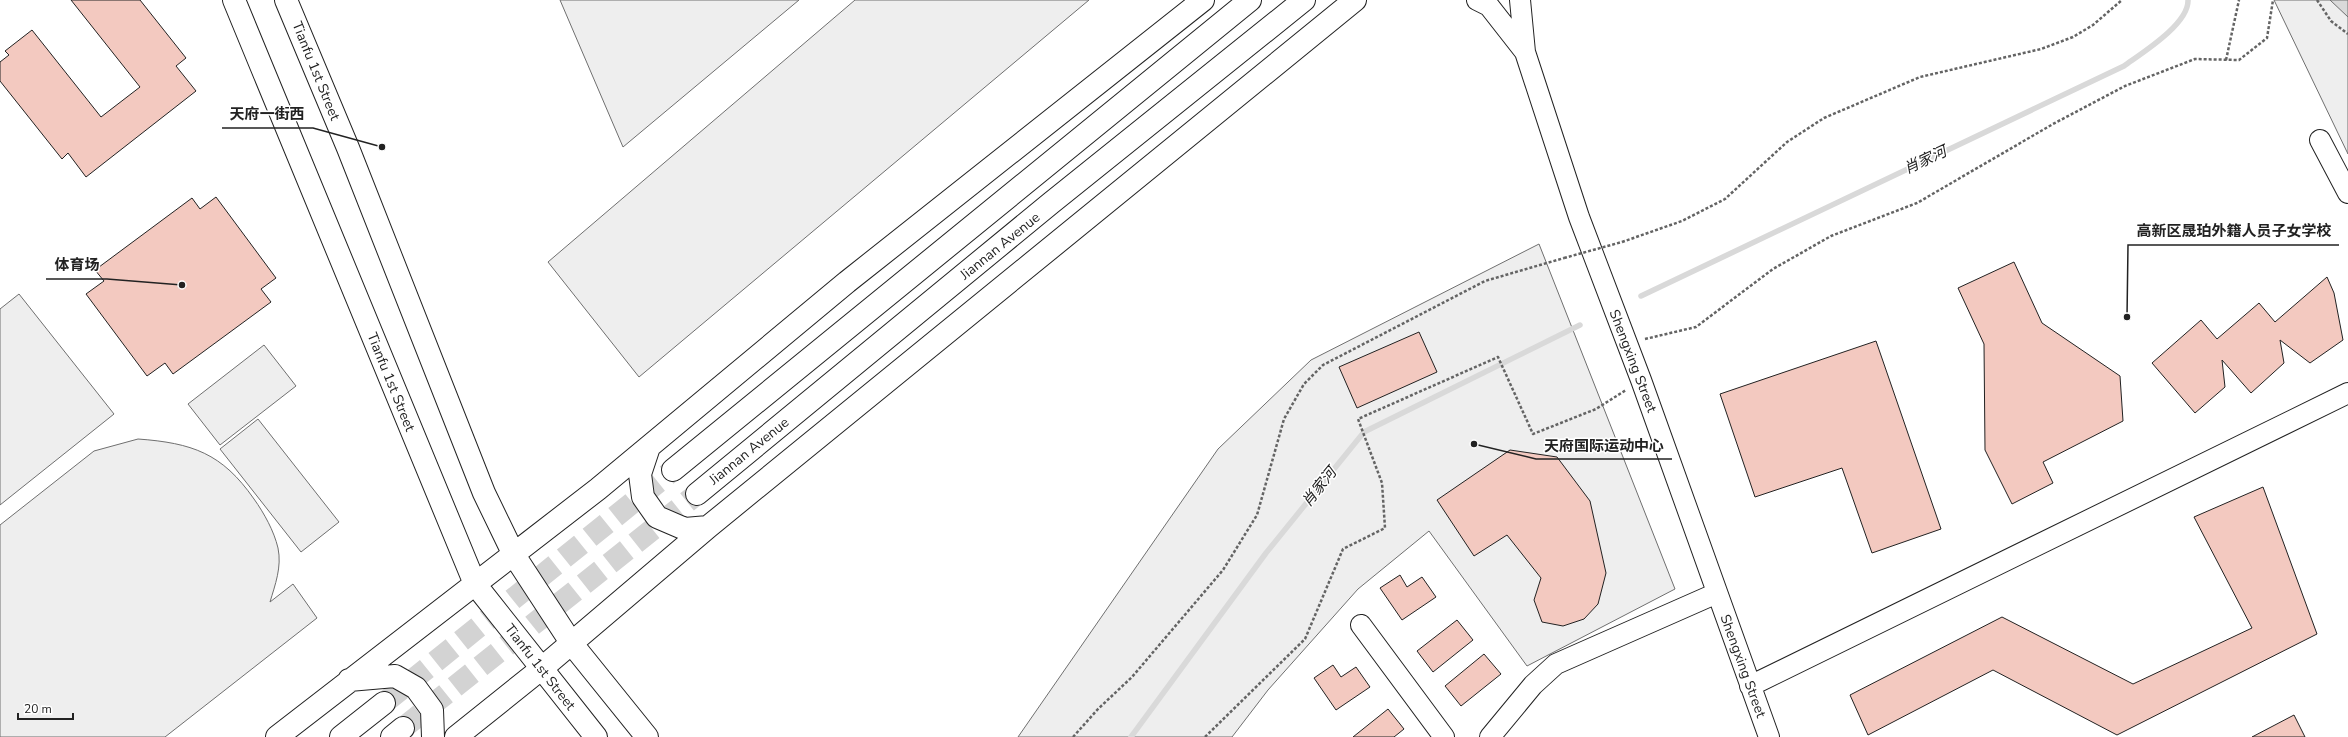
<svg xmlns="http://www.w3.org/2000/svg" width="2348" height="737" viewBox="0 0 2348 737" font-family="'Nunito Sans','Noto Sans SC',sans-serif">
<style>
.green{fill:#eee;stroke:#6f6f6f}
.water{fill:#d9d9d9;stroke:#6f6f6f}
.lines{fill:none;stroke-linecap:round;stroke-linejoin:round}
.stream{stroke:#d9d9d9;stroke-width:5.5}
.building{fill:#f3c9c0;stroke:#222}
.highway-tunnel{stroke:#d3d3d3;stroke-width:22;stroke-dasharray:22 11;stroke-linecap:butt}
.minor-casing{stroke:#222;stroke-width:22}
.major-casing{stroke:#222;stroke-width:24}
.highway-casing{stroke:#222;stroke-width:24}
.path{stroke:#646464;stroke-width:2.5;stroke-dasharray:3 2;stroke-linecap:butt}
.minor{stroke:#fff;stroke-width:20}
.major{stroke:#fff;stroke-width:22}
.highway{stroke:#fff;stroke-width:22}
.path-bridge{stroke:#646464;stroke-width:2.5;stroke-dasharray:3 2;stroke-linecap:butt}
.labels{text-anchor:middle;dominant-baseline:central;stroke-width:3;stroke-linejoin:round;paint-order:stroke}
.street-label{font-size:14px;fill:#222;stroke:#fff}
.water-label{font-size:15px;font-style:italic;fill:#222;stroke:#fff}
.leader{fill:none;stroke:#222;stroke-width:1.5}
.callout-dot{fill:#222;stroke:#fff;stroke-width:1.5}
.callout-label{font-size:15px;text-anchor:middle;font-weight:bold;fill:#222;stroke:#fff;stroke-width:3;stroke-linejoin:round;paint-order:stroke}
</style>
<rect width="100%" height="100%" fill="#fff"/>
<path class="green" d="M560,0H799L623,147Z
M855,0H1089L639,377L548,262Z
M2274,0H2348V154Z
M1539,244L1675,589L1527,666L1429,531L1358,589L1268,690L1232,737H1018L1218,449L1311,360Z
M19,294L114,414L0,505V309Z
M264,345L296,386L220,445L188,404Z
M258,419L339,522L301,552L220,449Z
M138,439C192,443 222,453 254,499C264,513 274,531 278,548C282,567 275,585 270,602L293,584L317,618L165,737H0V525L94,451Z"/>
<path class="water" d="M2330,0H2348V17Z"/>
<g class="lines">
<path class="stream" d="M1641,296L2124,66C2142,53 2189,24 2188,0
M1131,737L1266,553L1364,432L1580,325"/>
</g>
<path class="building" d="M71,0H140L186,58L176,66L196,91L86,177L68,153L62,159L0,81V62L9,55L5,51L32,30L101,117L140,87Z
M216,197L276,278L261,289L271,302L173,374L165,363L147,376L86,294L104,281L95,270L192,198L200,209Z
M2014,262L2042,323L2120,376L2123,421L2043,462L2053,483L2012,504L1985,450L1984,344L1958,288Z
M2327,277L2334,293L2343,340L2310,363L2280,340L2284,363L2251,393L2222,360L2225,387L2195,413L2152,363L2201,320L2217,339L2259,303L2275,322Z
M1419,332L1437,372L1357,408L1339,367Z
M1876,341L1941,529L1872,553L1842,468L1755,497L1720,394Z
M1510,450L1557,457L1590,501L1606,573L1598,604L1584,619L1563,626L1542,622L1534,600L1541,578L1507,535L1474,556L1437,500Z
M2263,487L2317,634L2117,735L1993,670L1868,735L1850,695L2002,617L2133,684L2252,628L2194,517Z
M1400,575L1407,587L1422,577L1436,597L1402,620L1380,588Z
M1457,620L1473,640L1433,672L1417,651Z
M1484,654L1501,674L1461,706L1445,686Z
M1333,665L1341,677L1356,667L1370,687L1336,710L1314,678Z
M1388,709L1404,729L1394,737H1353Z
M2294,715L2305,737H2252Z"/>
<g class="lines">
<path class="highway-tunnel" d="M384,703L673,470
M403,728L697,494"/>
<g class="minor-casing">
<path id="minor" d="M1477,0L1489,6L1525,52
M1520,0L1525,52L1579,217L1641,380L1769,737
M2320,140L2348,193
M1361,625L1444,737
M1750,686L2348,393
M1490,737L1533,685L1556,664L1717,593"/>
</g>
<g class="major-casing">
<path id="major" d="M234,0L475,584L596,737
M286,0L348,148L484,493L514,555L572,644L647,737
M649,447L640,474L643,497L657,517L685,529L708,527
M349,680L395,676L416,688L432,710L433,737
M277,737L598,489L847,282L1203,0
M456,737L541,669L708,527L1355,0"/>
</g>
<g class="highway-casing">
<path id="highway" d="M673,470L1250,0
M697,494L1051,203L1304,0
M341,737L384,703
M392,737L403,728"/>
</g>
<path class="path" d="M2317,0L2331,21L2348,34
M2226,60L2239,0
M1622,242L1682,221L1725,199L1787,142L1824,118L1920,77L2041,49L2073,37L2093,25L2122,0
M1645,339L1696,327L1773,269L1831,236L1917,203L2053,124L2125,86L2195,59L2239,60L2267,38L2273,0
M1073,737L1098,709L1132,677L1223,570L1257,515L1284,419L1304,384L1323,365L1485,281L1564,258
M1205,737L1305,639L1343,549L1385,528L1382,483L1358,419L1498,357L1533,434L1596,409L1626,390"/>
<use href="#minor" class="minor"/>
<use href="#major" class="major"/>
<use href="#highway" class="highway"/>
<path class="path-bridge" d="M1564,258L1622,242"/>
</g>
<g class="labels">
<g class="street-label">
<text transform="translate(316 71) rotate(68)">Tianfu 1st Street</text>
<text transform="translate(1000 246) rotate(-39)">Jiannan Avenue</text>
<text transform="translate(1633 361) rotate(69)">Shengxing Street</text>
<text transform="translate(391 382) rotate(68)">Tianfu 1st Street</text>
<text transform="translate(749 451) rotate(-39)">Jiannan Avenue</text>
<text transform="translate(1743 666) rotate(70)">Shengxing Street</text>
<text transform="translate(540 667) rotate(52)">Tianfu 1st Street</text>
</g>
<g class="water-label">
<text transform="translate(1925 160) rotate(-25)">肖家河</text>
<text transform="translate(1319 487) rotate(-51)">肖家河</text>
</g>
</g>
<path class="leader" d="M382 147L313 128H222M2127 317L2128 245H2339M182 285L107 279H46M1474 444L1536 459H1672"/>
<g class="callout-dot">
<circle cx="382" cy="147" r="4"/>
<circle cx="2127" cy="317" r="4"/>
<circle cx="182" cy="285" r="4"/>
<circle cx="1474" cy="444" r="4"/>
</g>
<g class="callout-label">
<text x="267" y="119">天府一街西</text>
<text x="2234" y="236">高新区晟珀外籍人员子女学校</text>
<text x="77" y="270">体育场</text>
<text x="1604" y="451">天府国际运动中心</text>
</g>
<path d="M18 713v6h55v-6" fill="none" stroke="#222222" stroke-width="2"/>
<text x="24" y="713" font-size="12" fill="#222222" stroke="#ffffff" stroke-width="3" paint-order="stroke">20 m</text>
</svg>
